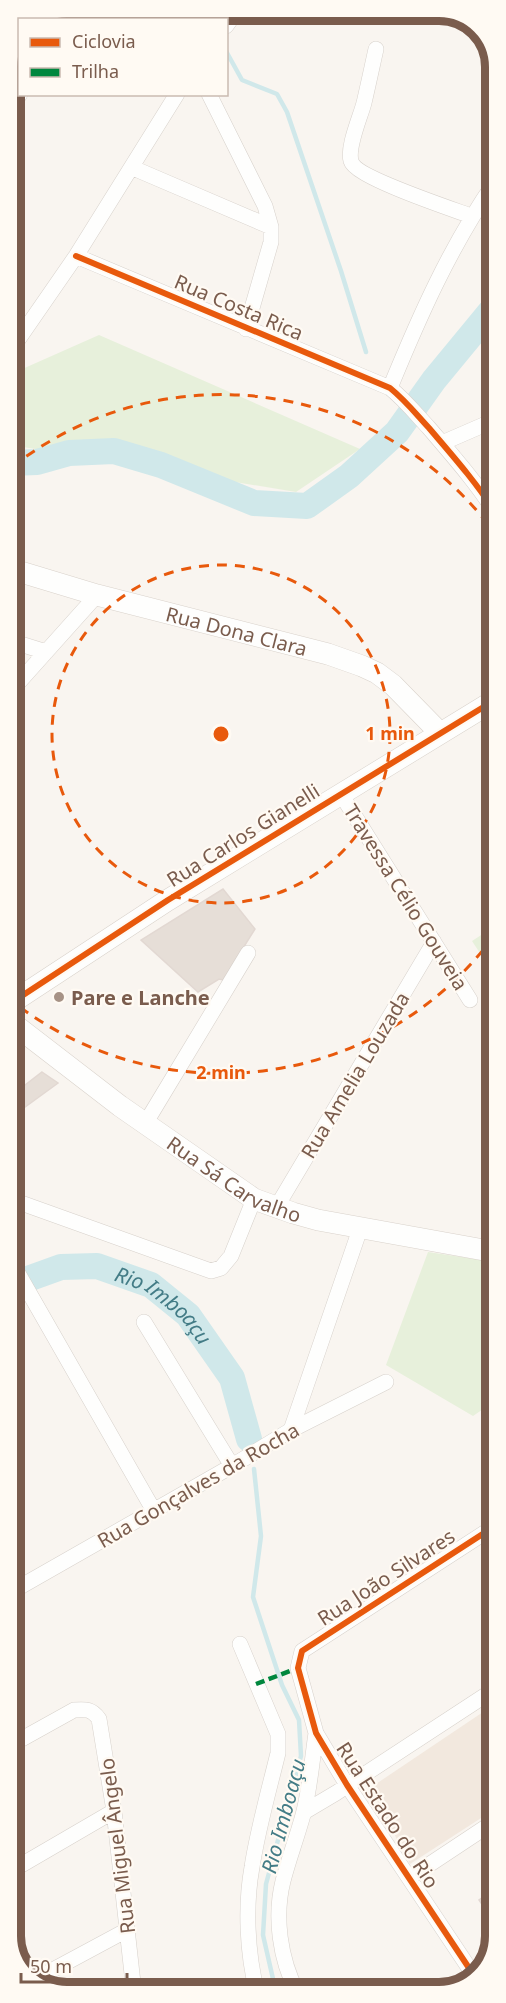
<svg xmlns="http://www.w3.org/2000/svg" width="506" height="2003" viewBox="0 0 506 2003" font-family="'Noto Sans',sans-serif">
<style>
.residential{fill:#f2e8de}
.green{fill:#e7f0db}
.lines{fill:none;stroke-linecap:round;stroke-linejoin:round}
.stream{stroke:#d0e8ea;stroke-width:4.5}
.river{stroke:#d0e8ea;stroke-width:26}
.building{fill:#e6ded7;stroke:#e2d8d2;stroke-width:1.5}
.street-casing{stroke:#d7d1cb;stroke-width:16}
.secondary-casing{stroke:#d9d2cb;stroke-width:22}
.street{stroke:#fefefd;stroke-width:15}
.secondary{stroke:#fefefd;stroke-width:21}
.quiet{stroke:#00873e;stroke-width:4.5;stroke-dasharray:9 4.5;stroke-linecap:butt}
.cycleway-casing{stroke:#fffaf3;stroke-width:10}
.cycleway{stroke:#e8590c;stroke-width:6}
.ring{fill:none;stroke:#e8590c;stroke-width:3;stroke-dasharray:10 8}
.poi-dot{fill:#a69286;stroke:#fffaf3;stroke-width:2}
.labels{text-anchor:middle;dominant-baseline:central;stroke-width:4.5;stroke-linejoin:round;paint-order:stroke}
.street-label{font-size:20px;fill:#7a5c4d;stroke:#fffaf3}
.poi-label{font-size:20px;font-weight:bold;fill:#7a5c4d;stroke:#fffaf3;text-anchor:start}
.water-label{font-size:21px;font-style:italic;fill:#437c86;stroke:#fffaf3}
.rim{fill:none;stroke:#7a5c4d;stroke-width:8}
.centre{fill:#e8590c;stroke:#fffaf3;stroke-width:3}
.ring-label{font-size:18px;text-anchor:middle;font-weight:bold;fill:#e8590c;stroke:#fffaf3;stroke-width:4.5;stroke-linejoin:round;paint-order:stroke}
</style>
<rect width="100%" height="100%" fill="#f9f5f0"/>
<path class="residential" d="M495,1704V1809L410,1864L370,1788Z"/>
<path class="green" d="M99,335L360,449L296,492L11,445V374Z
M495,926V976L472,941Z
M428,1252L495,1262V1401L473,1416L386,1365Z"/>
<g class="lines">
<path class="stream" d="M79,11L112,20
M226,51L242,80L277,94L287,112L341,271L366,352
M389,426L392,436
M254,1469L261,1536L253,1597L282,1685L299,1720L301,1756L266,1884L263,1935L276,1992"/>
<g class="river">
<path d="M11,463L37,462L69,453L114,451L161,465L254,503L307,506L349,476L397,432L434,380L495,306"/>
<path id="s1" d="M11,1285L61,1267L97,1266L151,1285L188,1315L232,1378L249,1439"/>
</g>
</g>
<path class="building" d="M223,889L255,929L223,980L219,979L198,992L141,940Z
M42,1072L58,1083L21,1110L11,1096Z
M495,1889V1924L479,1900Z"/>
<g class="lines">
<g class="street-casing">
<path id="street" d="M62,20L64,12
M226,26L237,11
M376,49C372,67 368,86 364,103C360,118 347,147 351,161C355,177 452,209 471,216
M209,94L265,206L271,227V242L246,329
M11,108L20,94
M133,168L271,227
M76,256L390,388C405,400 416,414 429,428C452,455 476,482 495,512
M11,350L76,256L177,94
M390,388C420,315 450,247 495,182
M442,443L495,420
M11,641L46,652
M11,691L97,595
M341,794L470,1000
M145,1124L248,953
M11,1204H24L211,1271L221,1268L231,1256L254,1199
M276,1208L434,942
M11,1261L154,1511
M144,1322L232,1466
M291,1430L360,1229
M11,1566L22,1586
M11,1592L232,1466L291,1430L386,1382
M240,1644L278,1734V1753C269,1790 258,1828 252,1867C245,1906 247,1953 257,1992
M11,1745L74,1710C86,1709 92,1709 99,1719L114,1811L134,1992
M304,1812L336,1793L495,1689
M11,1871L114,1811
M409,1878L495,1821
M475,1977L347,1785L316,1733L298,1668L302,1651L495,1526
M34,1980L127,1930
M297,1992C280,1959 274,1917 283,1881C289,1858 297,1837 303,1815C310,1789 312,1760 316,1733"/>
</g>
<g class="secondary-casing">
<g id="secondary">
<path id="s2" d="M11,569L97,595L328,654L362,666L377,673L393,685L440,733"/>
<path d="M11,1003L168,900L495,700"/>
<path id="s3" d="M11,1022L120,1106L254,1199L293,1213L318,1220L495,1252"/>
</g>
</g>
<use href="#street" class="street"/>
<use href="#secondary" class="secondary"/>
<path class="quiet" d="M256,1684L298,1668"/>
<g class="cycleway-casing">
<path id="cycleway" d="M76,256L390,388C405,400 416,414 429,428C452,455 476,482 495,512
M11,1003L168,900L495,700
M475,1977L347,1785L316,1733L298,1668L302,1651L495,1526"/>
</g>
<use href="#cycleway" class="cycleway"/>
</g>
<g class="ring">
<circle cx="221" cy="734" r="169"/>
<path d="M494 936A339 339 0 0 1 12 1001M12 467A339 339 0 0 1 494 532"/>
</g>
<circle class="poi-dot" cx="59" cy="997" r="6"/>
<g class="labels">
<g class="street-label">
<text transform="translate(239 307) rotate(23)">Rua Costa Rica</text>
<text stroke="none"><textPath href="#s2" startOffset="234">Rua Dona Clara</textPath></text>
<text transform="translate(243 835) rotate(-32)">Rua Carlos Gianelli</text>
<text transform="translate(406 897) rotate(58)">Travessa Célio Gouveia</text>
<text transform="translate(355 1075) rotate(-59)">Rua Amelia Louzada</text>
<text stroke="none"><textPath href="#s3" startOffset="274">Rua Sá Carvalho</textPath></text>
<text transform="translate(198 1485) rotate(-30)">Rua Gonçalves da Rocha</text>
<text transform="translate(386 1577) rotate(-33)">Rua João Silvares</text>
<text transform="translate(388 1815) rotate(57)">Rua Estado do Rio</text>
<text transform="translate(117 1846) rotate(-97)">Rua Miguel Ângelo</text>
</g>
<g class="poi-label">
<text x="71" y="997">Pare e Lanche</text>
</g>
<g class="water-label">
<text stroke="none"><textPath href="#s1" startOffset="168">Rio Imboaçu</textPath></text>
<text transform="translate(283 1816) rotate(-75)">Rio Imboaçu</text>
</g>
</g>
<path d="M0 0H506V2003H0ZM67 21H439A46 46 0 0 1 485 67V1936A46 46 0 0 1 439 1982H67A46 46 0 0 1 21 1936V67A46 46 0 0 1 67 21Z" fill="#fffaf3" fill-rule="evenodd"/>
<path class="rim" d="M67 21H439A46 46 0 0 1 485 67V1936A46 46 0 0 1 439 1982H67A46 46 0 0 1 21 1936V67A46 46 0 0 1 67 21Z"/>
<circle cx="221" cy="734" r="9" class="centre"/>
<g class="ring-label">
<text x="390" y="740">1 min</text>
<text x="221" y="1079">2 min</text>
</g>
<rect x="18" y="18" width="210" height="78" fill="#fffaf3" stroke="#cabbb1" stroke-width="1.5"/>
<rect x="30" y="38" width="30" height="9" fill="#e8590c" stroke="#cabbb1" stroke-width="1.5"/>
<text x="72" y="48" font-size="18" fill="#7a5c4d">Ciclovia</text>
<rect x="30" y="68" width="30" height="9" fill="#00873e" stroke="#cabbb1" stroke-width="1.5"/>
<text x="72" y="78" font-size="18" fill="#7a5c4d">Trilha</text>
<path d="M21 1973v9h106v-9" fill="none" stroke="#7a5c4d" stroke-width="3"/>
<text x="30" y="1973" font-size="18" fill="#7a5c4d" stroke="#fffaf3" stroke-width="4.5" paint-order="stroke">50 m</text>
</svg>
